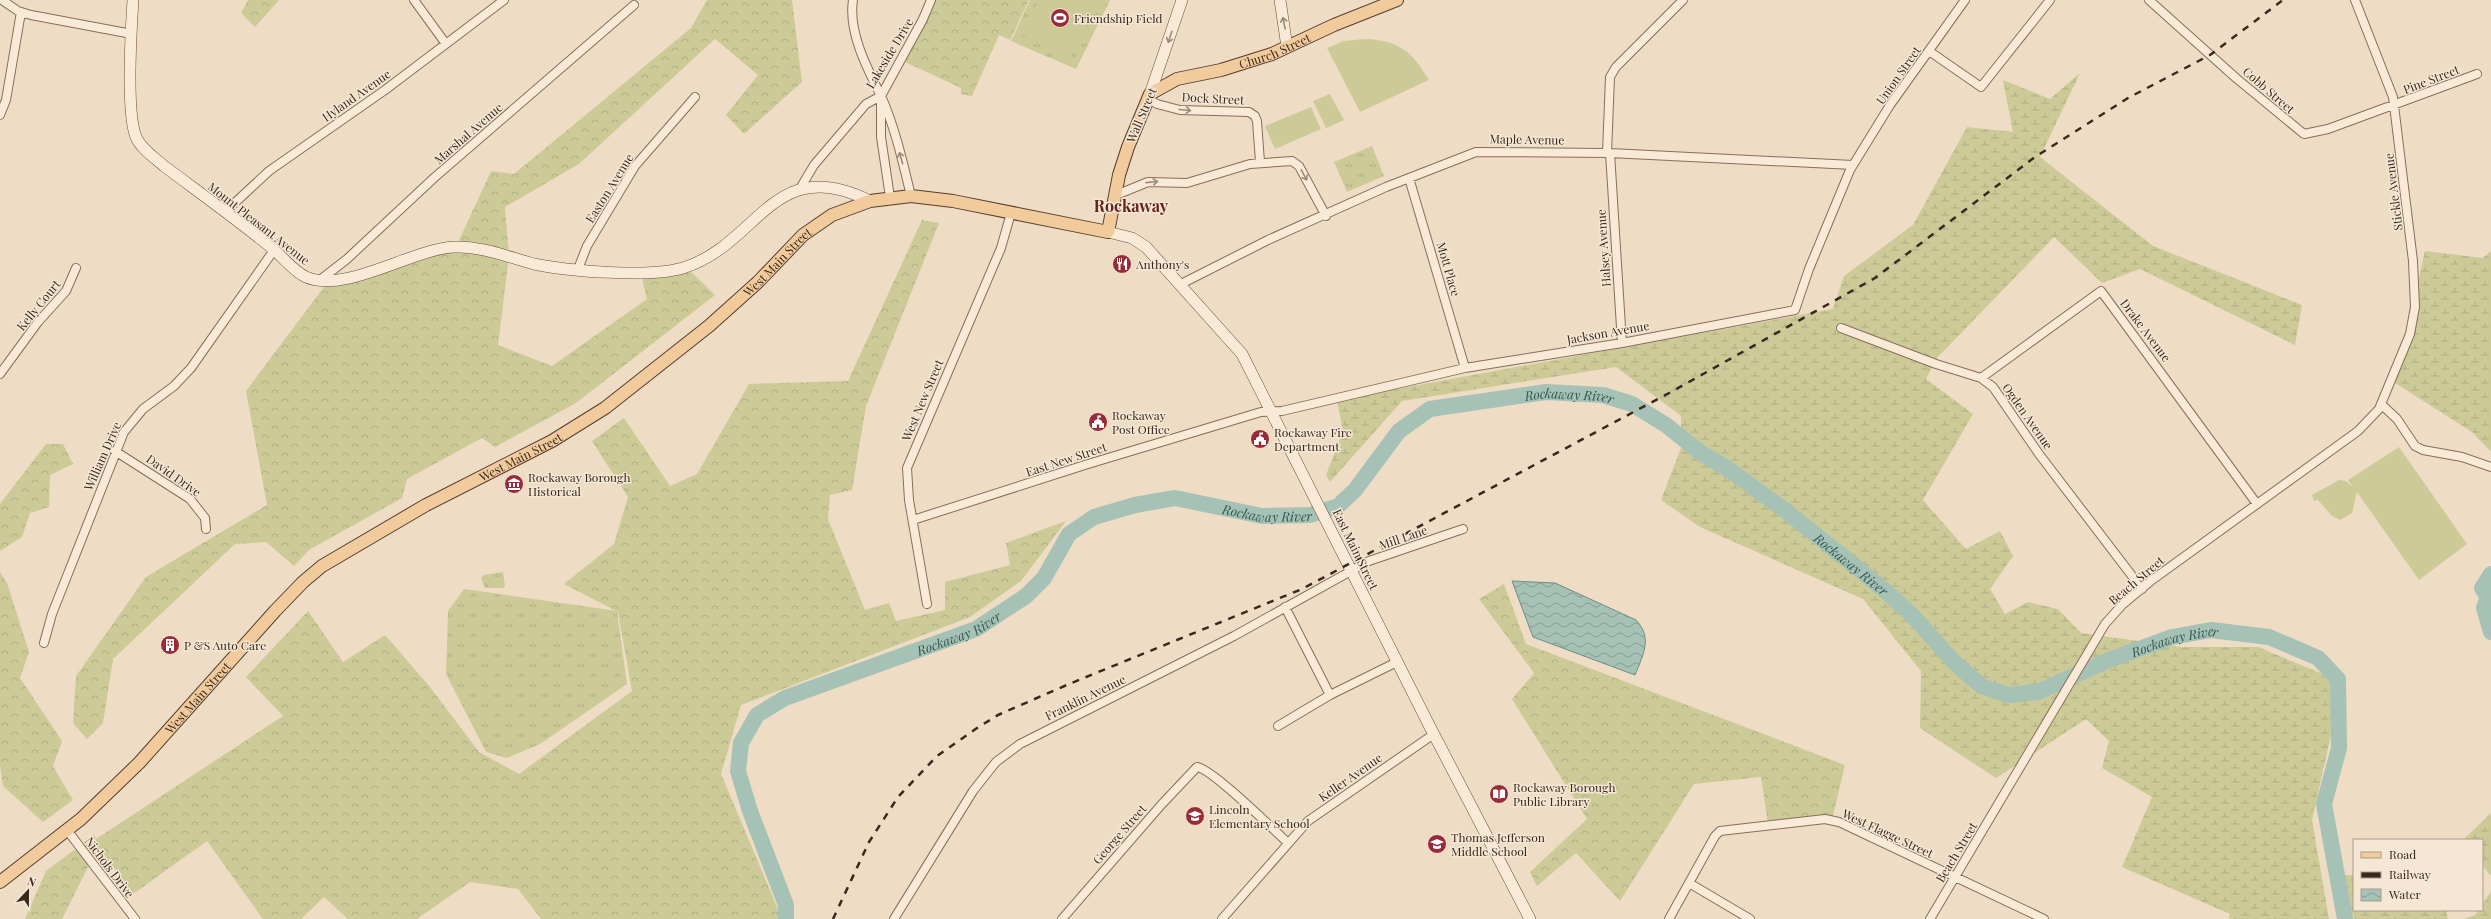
<svg xmlns="http://www.w3.org/2000/svg" width="2491" height="919" viewBox="0 0 2491 919" font-family="'Playfair Display',serif">
<style>
.grass{fill:url(#grass-tufts)}
.forest{fill:url(#forest-crowns)}
.wetland{fill:url(#wetland-marsh)}
.garden{fill:#cccb98}
.water{fill:url(#water-waves);stroke:#6d8f82}
.lines{fill:none;stroke-linecap:round;stroke-linejoin:round}
.river{stroke:#a6c1b5;stroke-width:16}
.street-casing{stroke:#886d5b;stroke-width:10}
.secondary-casing{stroke:#6a4e3e;stroke-width:12}
.primary-casing{stroke:#563c2f;stroke-width:14}
.street{stroke:#f9ead7;stroke-width:8}
.secondary{stroke:#f9ead7;stroke-width:11}
.primary{stroke:#f1cb9c;stroke-width:12}
.rail{stroke:#38281e;stroke-width:2.5;stroke-dasharray:7 7;stroke-linecap:butt}
.oneway{stroke:#98897a}
.labels{text-anchor:middle;dominant-baseline:central;stroke-width:3;stroke-linejoin:round;paint-order:stroke}
.poi-label{font-size:12px;fill:#38281e;stroke:#f5e7d4;text-anchor:start}
.street-label{font-size:12px;fill:#38281e;stroke:#f5e7d4}
.water-label{font-size:13px;font-style:italic;fill:#2e5850;stroke:#f5e7d4}
.district-label{font-size:16px;font-weight:bold;fill:#65241e;stroke:#f5e7d4}
</style>
<defs>
<pattern id="grass-tufts" width="24" height="20" patternUnits="userSpaceOnUse"><rect width="24" height="20" fill="#cccb98"/><path d="M3 7l-1-3M5 7V3M7 7l1-3M15 17l-1-3M17 17v-4M19 17l1-3" fill="none" stroke="#b0ae83"/></pattern>
<pattern id="forest-crowns" width="20" height="18" patternUnits="userSpaceOnUse"><rect width="20" height="18" fill="#cccb98"/><path d="M2 6a3 3 0 1 1 6 0M12 15a3 3 0 1 1 6 0" fill="none" stroke="#b0ae83"/></pattern>
<pattern id="wetland-marsh" width="20" height="14" patternUnits="userSpaceOnUse"><rect width="20" height="14" fill="#cccb98"/><path d="M1 5h8M5 5V1M11 12h8M15 12V8" fill="none" stroke="#b0ae83"/></pattern>
<pattern id="water-waves" width="16" height="10" patternUnits="userSpaceOnUse"><rect width="16" height="10" fill="#a6c1b5"/><path d="M0 5q4-4 8 0t8 0" fill="none" stroke="#889d93"/></pattern>
</defs>
<rect width="100%" height="100%" fill="#eedcc4"/>
<path class="grass" d="M1030,0H1110L1076,69L1011,41Z
M1372,146L1384,176L1347,192L1334,162Z
M503,572L505,586L503,588H485L481,578L484,575Z
M464,589L617,611L627,684L540,744L507,758L486,752L446,674L448,611Z"/>
<path class="forest" d="M248,0H279L255,27L241,13Z
M707,0H792L802,82L744,134L726,115L758,75L715,39L579,164L505,207L509,256L498,345L552,366L647,299L642,278L690,271L715,295L576,403L495,447L482,438L407,479L402,498L309,550L294,566L266,542L235,544L113,659L103,723L87,739L73,723L76,676L146,577L267,505L246,391L327,283L456,247L491,171L514,174L691,28Z
M934,0H1029L1010,40L999,35L972,96L961,94V88L903,61Z
M922,220L939,223L866,406L852,490L830,495L828,519L865,610L889,603L896,621L945,610V582L1010,565L1006,543L1066,521L1021,581L970,617L741,705L721,774L780,914V919H541L518,889L470,882L417,919H348L324,897L301,919H263L207,841L133,894L98,847L62,919H25L46,871L94,835L96,839L283,716L246,677L308,611L343,662L385,635L430,687L479,752L519,774L632,691L618,612L564,584L614,544L628,497L592,441L624,418L670,486L697,474L749,384L848,381Z
M46,444H63L73,464L50,475L49,507L30,513L22,537L0,551V504Z
M0,572L7,583L29,652L20,678L62,741L53,766L73,800L43,822L3,786L0,766Z
M1504,584L1526,644L1845,765L1832,820L1768,824L1761,777L1694,784L1620,901L1576,853L1537,886L1530,872L1587,819L1512,699L1534,673L1479,599Z"/>
<path class="wetland" d="M2080,73L2040,157L2153,246L2302,305L2295,345L2140,269L2102,283L2054,237L1936,359L1926,379L1973,414L1923,500L1966,549L2000,531L2013,556L1990,589L2005,614L2028,602L2058,609L2081,633L2182,647H2258L2330,677L2337,708L2312,820L2329,919H2229L2230,914L2122,867L2152,797L2102,768L2109,741L2086,719L1996,778L1920,728L1921,671L1863,599L1700,527L1661,500L1681,448V416L1616,367L1402,401L1330,482L1326,475L1343,431L1337,400L1833,309L1844,276L1913,225L1967,127L2013,132L2003,80L2050,99Z
M2425,251L2483,258L2491,251V452L2472,432L2395,383Z
M2491,813V876L2482,865V840H2463Z
M2340,875H2354V910H2446L2448,919H2354Z
M2491,891V919H2464L2475,915L2479,910H2482V905Z"/>
<path class="garden" d="M1039,0H1099L1070,58L1023,35Z
M1364,39C1398,40 1412,51 1429,80L1360,112L1327,48L1344,41Z
M1330,94L1344,120L1326,128L1313,101Z
M1311,107L1321,129L1275,149L1265,126Z
M2399,447L2467,544L2419,580L2357,492L2352,513L2340,520L2332,516L2318,500L2314,501L2312,495L2339,480L2346,481L2353,487L2348,480Z"/>
<path class="water" d="M1512,581L1555,583L1636,620C1653,638 1643,655 1635,675L1533,637Z"/>
<g class="lines">
<g class="river">
<path d="M2491,574L2482,588L2488,597L2484,608L2491,632"/>
<path id="s1" d="M786,919V905L750,811L738,771L741,743L757,715L785,698L976,629L1026,596L1044,578L1069,534L1094,517L1135,505L1175,498L1262,516L1310,515L1338,506L1355,490L1399,431L1430,409L1546,392L1603,395L1632,404L1666,425L1701,453L1728,469L1786,511L1882,588L1912,615L1954,662L1981,686L2008,695L2038,692L2109,660L2172,637L2211,630L2269,637L2318,658L2338,679L2339,748L2324,804L2345,919"/>
</g>
<g class="street-casing">
<path id="street" d="M2,0L18,11L31,15L132,34
M414,0L446,44
M853,0C848,32 867,68 881,96C895,127 903,163 911,196
M2149,0L2236,78L2304,134L2328,129L2477,74
M1929,51L1981,87L2050,0
M1148,99L1157,104L1180,110L1249,112L1255,116L1257,121L1260,162
M881,103V137L890,197
M0,115L6,100L21,12
M1607,153L1610,77L1616,67L1683,0
M1610,153L1622,343
M1409,178L1465,368
M801,187L814,165L866,104L881,96L923,19L931,0
M1116,195L1148,182L1187,183L1250,164L1292,161L1299,166L1326,216
M225,212L269,171L385,90L504,0
M578,269L587,246L635,166L695,97
M320,280L347,259L435,177L634,5
M1181,284L1268,240L1386,187L1476,152L1610,153L1853,165
M1841,328L1936,364L1981,378L1993,387L2039,454L2142,589
M0,374L38,322L66,291L76,268
M1981,378L2101,291L2257,504
M2381,404L2397,419L2415,446L2423,450L2462,457L2491,467
M115,451L190,499L205,518L206,529
M913,520L1088,464L1261,412L1282,411L1465,368L1622,343L1795,310L1809,269L1850,170L1890,105L1965,0
M927,604L909,500L907,468L1001,248L1011,213
M44,643L52,614L124,432L143,409L174,386L191,368L274,250
M1330,695L1397,662
M1278,726L1330,695L1285,607
M67,830L135,919
M1689,883L1750,919
M894,919L973,791L996,762L1020,744L1234,636L1369,561L1463,529
M1062,919L1162,804L1197,767C1211,768 1274,830 1288,843
M1222,919L1308,821L1434,734
M1669,919L1715,836L1720,831L1825,819L1839,822L2044,919
M1930,919L2105,624L2122,605L2152,580L2358,431L2379,409L2410,334L2415,307L2413,261L2393,97L2355,0"/>
</g>
<g class="secondary-casing">
<path id="secondary" d="M133,0C131,31 126,112 136,137C141,149 155,158 164,166C200,193 238,220 273,249C284,258 293,271 306,277C345,294 412,249 454,247C481,246 508,257 534,264C568,271 650,278 683,268C760,244 772,152 870,201
M1280,0L1287,47
M1150,94L1182,0
M1108,232L1132,238L1146,247L1242,354L1428,723L1530,919"/>
</g>
<g class="primary-casing">
<g id="primary">
<path id="s2" d="M0,882L81,819L139,763L275,611L303,582L322,566L426,505L552,441L605,408L709,326L758,282L803,235L832,215L870,201L911,196L953,201L1108,232L1119,175L1128,147L1150,94L1177,79L1221,70L1272,54L1334,25L1397,0"/>
</g>
</g>
<use href="#street" class="street"/>
<use href="#secondary" class="secondary"/>
<use href="#primary" class="primary"/>
<path class="rail" d="M833,919L869,842L898,797L937,756L977,728L998,715L1069,684L1302,589L1671,392L1875,278L2035,157L2128,98L2210,55L2283,0"/>
</g>
<defs><path id="oneway-shaft" d="M-6 0H5M1.5-3L5.5 0L1.5 3" fill="none" stroke-width="1.6" stroke-linecap="round" stroke-linejoin="round"/></defs>
<g class="oneway">
<use href="#oneway-shaft" transform="translate(1284 23) rotate(-101)"/>
<use href="#oneway-shaft" transform="translate(1170 37) rotate(108)"/>
<use href="#oneway-shaft" transform="translate(1185 110) rotate(5)"/>
<use href="#oneway-shaft" transform="translate(901 158) rotate(-106)"/>
<use href="#oneway-shaft" transform="translate(1304 175) rotate(62)"/>
<use href="#oneway-shaft" transform="translate(1152 182) rotate(-6)"/>
</g>
<defs>
<g id="stadium-disc" transform="scale(1)"><circle r="9.5" fill="#972b3a" stroke="#f5e7d4"/><path d="M0-5a6.5 5 0 1 0 0 10a6.5 5 0 1 0 0-10ZM-3.5-1.8h7v3.6h-7Z" fill="#fff"/></g>
<g id="restaurant-disc" transform="scale(1)"><circle r="9.5" fill="#972b3a" stroke="#f5e7d4"/><path d="M-5-6h1v4h1v-4h1v4h1v-4h1v5L-1.5 .5V6h-2V.5L-5-1ZM5-6V6H3V1.5H1.5Q1.5-4 5-6Z" fill="#fff"/></g>
<g id="civic-disc" transform="scale(1)"><circle r="9.5" fill="#972b3a" stroke="#f5e7d4"/><path d="M-.6-6.5H3V-4.5H.6V-3L4-1V1h2V6H-6V1h2V-1L-.6-3ZM-1.2 2.5V6h2.4V2.5Z" fill="#fff"/></g>
<g id="museum-disc" transform="scale(1)"><circle r="9.5" fill="#972b3a" stroke="#f5e7d4"/><path d="M0-6L6-3V-2H-6V-3ZM-5-1h2V3h-2ZM-1-1h2V3h-2ZM3-1h2V3H3ZM-6 4H6V6H-6Z" fill="#fff"/></g>
<g id="building-disc" transform="scale(1)"><circle r="9.5" fill="#972b3a" stroke="#f5e7d4"/><path d="M-4-6H4V6H1V3H-1V6H-4ZM-2.5-4.3h1.7v1.8h-1.7ZM.8-4.3h1.7v1.8H.8ZM-2.5-1h1.7V.8h-1.7ZM.8-1h1.7V.8H.8Z" fill="#fff"/></g>
<g id="library-disc" transform="scale(1)"><circle r="9.5" fill="#972b3a" stroke="#f5e7d4"/><path d="M-6-4Q-3-5.5-.7-3.5V5Q-3 3-6 4ZM6-4Q3-5.5 .7-3.5V5Q3 3 6 4Z" fill="#fff"/></g>
<g id="school-disc" transform="scale(1)"><circle r="9.5" fill="#972b3a" stroke="#f5e7d4"/><path d="M0-5L7-2L0 1L-7-2ZM-4 1L0 2.5L4 1V4Q0 6-4 4Z" fill="#fff"/></g>
</defs>
<g fill-rule="evenodd">
<use href="#stadium-disc" x="1060" y="18"/>
<use href="#restaurant-disc" x="1122" y="264"/>
<use href="#civic-disc" x="1098" y="422"/>
<use href="#civic-disc" x="1260" y="439"/>
<use href="#museum-disc" x="514" y="484"/>
<use href="#building-disc" x="170" y="645"/>
<use href="#library-disc" x="1499" y="794"/>
<use href="#school-disc" x="1195" y="816"/>
<use href="#school-disc" x="1437" y="844"/>
</g>
<g class="labels">
<g class="poi-label">
<text x="1074" y="18">Friendship Field</text>
<text x="1136" y="264">Anthony's</text>
<text x="1112" y="415">Rockaway<tspan x="1112" dy="14">Post Office</tspan></text>
<text x="1274" y="432">Rockaway Fire<tspan x="1274" dy="14">Department</tspan></text>
<text x="528" y="477">Rockaway Borough<tspan x="528" dy="14">Historical</tspan></text>
<text x="184" y="645">P &amp;S Auto Care</text>
<text x="1513" y="787">Rockaway Borough<tspan x="1513" dy="14">Public Library</tspan></text>
<text x="1209" y="809">Lincoln<tspan x="1209" dy="14">Elementary School</tspan></text>
<text x="1451" y="837">Thomas Jefferson<tspan x="1451" dy="14">Middle School</tspan></text>
</g>
<g class="street-label">
<text stroke="none"><textPath href="#s2" startOffset="1635">Church Street</textPath></text>
<text transform="translate(889 53) rotate(-59)">Lakeside Drive</text>
<text transform="translate(1898 75) rotate(-55)">Union Street</text>
<text transform="translate(2431 79) rotate(-21)">Pine Street</text>
<text transform="translate(2269 90) rotate(41)">Cobb Street</text>
<text transform="translate(356 95) rotate(-35)">Hyland Avenue</text>
<text transform="translate(1213 98) rotate(3)">Dock Street</text>
<text transform="translate(1141 115) rotate(-67)">Wall Street</text>
<text transform="translate(468 133) rotate(-41)">Marshal Avenue</text>
<text transform="translate(1527 139) rotate(1)">Maple Avenue</text>
<text transform="translate(609 188) rotate(-58)">Easton Avenue</text>
<text transform="translate(2393 192) rotate(-97)">Stickle Avenue</text>
<text transform="translate(259 223) rotate(38)">Mount Pleasant Avenue</text>
<text transform="translate(1603 248) rotate(-94)">Halsey Avenue</text>
<text stroke="none"><textPath href="#s2" startOffset="1003">West Main Street</textPath></text>
<text transform="translate(1449 269) rotate(74)">Mott Place</text>
<text transform="translate(38 305) rotate(-51)">Kelly Court</text>
<text transform="translate(2146 330) rotate(53)">Drake Avenue</text>
<text transform="translate(1608 332) rotate(-10)">Jackson Avenue</text>
<text transform="translate(922 400) rotate(-67)">West New Street</text>
<text transform="translate(2028 416) rotate(55)">Ogden Avenue</text>
<text transform="translate(102 456) rotate(-66)">William Drive</text>
<text stroke="none"><textPath href="#s2" startOffset="679">West Main Street</textPath></text>
<text transform="translate(1066 459) rotate(-18)">East New Street</text>
<text transform="translate(174 475) rotate(35)">David Drive</text>
<text transform="translate(1403 537) rotate(-19)">Mill Lane</text>
<text transform="translate(1356 549) rotate(64)">East Main Street</text>
<text transform="translate(2136 580) rotate(-40)">Beach Street</text>
<text stroke="none"><textPath href="#s2" startOffset="271">West Main Street</textPath></text>
<text transform="translate(1085 697) rotate(-26)">Franklin Avenue</text>
<text transform="translate(1350 777) rotate(-35)">Keller Avenue</text>
<text transform="translate(1888 833) rotate(25)">West Flagge Street</text>
<text transform="translate(1119 834) rotate(-49)">George Street</text>
<text transform="translate(1956 852) rotate(-59)">Beach Street</text>
<text transform="translate(110 867) rotate(53)">Nichols Drive</text>
</g>
<g class="water-label">
<text stroke="none"><textPath href="#s1" startOffset="1144">Rockaway River</textPath></text>
<text stroke="none"><textPath href="#s1" startOffset="796">Rockaway River</textPath></text>
<text stroke="none"><textPath href="#s1" startOffset="1480">Rockaway River</textPath></text>
<text stroke="none"><textPath href="#s1" startOffset="435">Rockaway River</textPath></text>
<text stroke="none"><textPath href="#s1" startOffset="1864">Rockaway River</textPath></text>
</g>
<g class="district-label">
<text x="1131" y="205">Rockaway</text>
</g>
</g>
<rect x="2353" y="839" width="130" height="72" fill="#f5e7d4" stroke="#a99b8b"/>
<rect x="2361" y="852" width="20" height="6" fill="#f1cb9c" stroke="#a99b8b"/>
<text x="2389" y="859" font-size="12" fill="#38281e">Road</text>
<rect x="2361" y="872" width="20" height="6" fill="#38281e" stroke="#a99b8b"/>
<text x="2389" y="879" font-size="12" fill="#38281e">Railway</text>
<rect x="2361" y="889" width="20" height="12" fill="url(#water-waves)" stroke="#a99b8b"/>
<text x="2389" y="899" font-size="12" fill="#38281e">Water</text>
<g transform="translate(28 891) rotate(22)" stroke="#f5e7d4" stroke-width="3" paint-order="stroke">
<path d="M0-3L7 15L0 10L-7 15Z" fill="#38281e"/>
<text y="-6" font-size="11" font-weight="bold" text-anchor="middle" fill="#38281e">N</text>
</g>
</svg>
